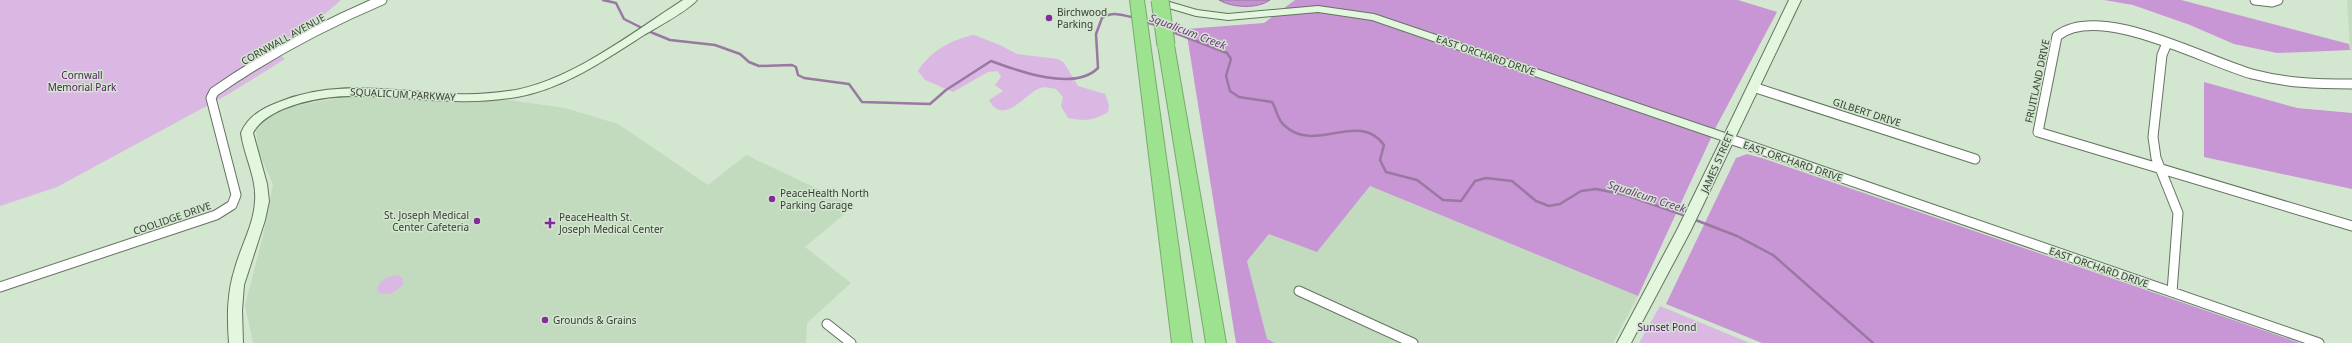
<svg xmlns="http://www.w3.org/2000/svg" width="2352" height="343" viewBox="0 0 2352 343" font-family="'Noto Sans',sans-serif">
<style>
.built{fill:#c2dbbe}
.green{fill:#dab8e3}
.forest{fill:#c895d5}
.water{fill:#c491d1;stroke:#9978a2}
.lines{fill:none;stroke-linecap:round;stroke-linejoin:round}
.stream{stroke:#9978a2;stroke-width:2.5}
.street-casing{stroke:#637460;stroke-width:11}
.secondary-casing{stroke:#637460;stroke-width:2}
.highway-casing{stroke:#79a970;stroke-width:2}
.street{stroke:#fff;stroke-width:9}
.secondary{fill:#e2f7dd;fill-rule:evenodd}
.highway{fill:#9de38f;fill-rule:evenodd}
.highway-bridge-casing{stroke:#79a970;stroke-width:19;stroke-linecap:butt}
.highway-bridge{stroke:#9de38f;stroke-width:17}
.poi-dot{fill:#832b98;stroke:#d3e6cf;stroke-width:1.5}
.labels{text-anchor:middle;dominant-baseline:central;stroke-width:3;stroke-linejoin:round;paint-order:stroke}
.poi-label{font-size:10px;fill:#363e35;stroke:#d3e6cf;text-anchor:start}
.street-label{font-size:10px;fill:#363e35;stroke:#d3e6cf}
.park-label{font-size:10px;fill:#541563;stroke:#d3e6cf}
.water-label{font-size:11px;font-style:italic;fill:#743683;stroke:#d3e6cf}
</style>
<rect width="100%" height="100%" fill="#d3e6cf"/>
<path class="built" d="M2347,0H2352V51L2350,50Z
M357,95L454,101L508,100L565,108L618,124L708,185L746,155L854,206L805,247L851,283L807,323L806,343H253L245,305L262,240L273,184L259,153L256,131L267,117L283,108Z
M1370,186L1638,296L1613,343H1275L1267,340L1247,261L1269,234L1317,252Z"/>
<path class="green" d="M0,0H341L311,26L275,51L285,59L227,95L57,187L0,206Z
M974,35L1000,45L1017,54L1058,59L1064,63L1078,86L1105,94L1109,105L1108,112C1094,121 1084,121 1068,118L1061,106L1063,97L1056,89C1051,88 1045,86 1040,88C1026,93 1003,127 989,100L1003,91L995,85L1001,77L998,71L988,72L953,92L925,80L918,71C929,52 952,39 974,35Z
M398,275L403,279V284C397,292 387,298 377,291C378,280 388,276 398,275Z
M1660,306L1750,343H1639Z"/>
<path class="forest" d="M1295,0H1738L1777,12L1716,127L1638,296L1370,186L1317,252L1269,234L1247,261L1267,339L1275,343H1236L1186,29L1264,23Z
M2104,0H2181L2349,44L2350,50L2277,53L2234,44L2190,25L2133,5Z
M2204,82L2297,108L2352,113V189L2204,157Z
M1747,154L1762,158L2300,343H1762L1666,304L1736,158Z"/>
<path class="water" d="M1219,0H1270C1258,9 1232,8 1219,0Z"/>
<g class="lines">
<path class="stream" d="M603,0L616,3L624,19L644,29
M1146,22L1158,26
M648,31L670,40L715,45L740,54L749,62L759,66L792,65L796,67L798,75L804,78L849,84L862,102L930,104L946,90L991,61C1018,71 1074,92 1098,68L1096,34L1102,18C1113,11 1123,15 1135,18
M1170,31L1227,53L1231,59L1226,76L1230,91L1239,97L1272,102C1277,110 1277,120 1285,126C1315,154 1359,110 1384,145L1380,160L1386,172L1417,180L1443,200L1461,201L1475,181L1486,178L1512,181L1536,201L1549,206L1560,204L1581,191L1596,189L1626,195L1686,216
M1693,219L1737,236L1773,255L1873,343"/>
<g class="street-casing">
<path id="street" d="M2255,0L2272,2L2278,0
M2167,43L2162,55L2153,137L2156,158L2178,213L2172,292
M2352,84C2317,84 2286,83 2252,74C2205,61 2100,2 2057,36L2038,132L2352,226
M1753,87L1975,159
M1727,138L2319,343
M0,287L216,215L232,205L236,195L211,98L214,92C267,55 323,25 382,0
M1299,291L1413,343
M827,324L851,343"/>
</g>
<g class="secondary-casing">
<path id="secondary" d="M683,0H697C689,10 656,28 644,35C605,60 563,89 517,97C497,100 477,102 456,101C397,100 340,86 283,109C272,114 259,121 253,133L267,184L269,201L265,220L244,285L242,310L243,343H229C227,317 227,293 235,268C241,246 254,224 255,201C257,178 244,156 241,133C248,116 263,108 279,102C337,78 396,92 456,94C476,95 496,93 516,90C575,78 633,32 683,0Z
M1789,0H1801L1691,230L1631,343H1617L1677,230L1721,140L1372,20L1318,12L1228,20L1196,16L1162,6L1160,4L1166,1L1197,10L1228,14L1318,6L1374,14L1725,133Z"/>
</g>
<g class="highway-casing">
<path id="highway" d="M1130,0H1144L1192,343H1172Z
M1166,40L1174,45L1226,343H1206L1158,45Z"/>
</g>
<use href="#street" class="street"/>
<use href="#secondary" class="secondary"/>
<use href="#highway" class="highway"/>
<g class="highway-bridge-casing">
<path id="highway-bridge" d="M1160,0L1166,45"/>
</g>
<use href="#highway-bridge" class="highway-bridge"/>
</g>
<g class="poi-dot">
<circle cx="1049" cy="18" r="4"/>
<circle cx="772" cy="199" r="4"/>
<circle cx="477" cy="221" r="4"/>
<path d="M548 217h4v4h4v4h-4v4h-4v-4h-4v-4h4z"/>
<circle cx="545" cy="320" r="4"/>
</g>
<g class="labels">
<g class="poi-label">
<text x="1057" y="12">Birchwood<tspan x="1057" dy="12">Parking</tspan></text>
<text x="780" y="193">PeaceHealth North<tspan x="780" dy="12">Parking Garage</tspan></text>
<text x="469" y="215" text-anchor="end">St. Joseph Medical<tspan x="469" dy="12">Center Cafeteria</tspan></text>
<text x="559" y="217">PeaceHealth St.<tspan x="559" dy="12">Joseph Medical Center</tspan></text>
<text x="553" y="320">Grounds &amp; Grains</text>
</g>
<g class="street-label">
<text transform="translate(283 39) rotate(-29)">CORNWALL AVENUE</text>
<text transform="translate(1486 55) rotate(19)">EAST ORCHARD DRIVE</text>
<text transform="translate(2037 81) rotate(-78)">FRUITLAND DRIVE</text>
<text transform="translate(403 94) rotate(3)">SQUALICUM PARKWAY</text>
<text transform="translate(1867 112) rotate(18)">GILBERT DRIVE</text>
<text transform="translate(1793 161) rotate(19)">EAST ORCHARD DRIVE</text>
<text transform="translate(1717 162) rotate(-66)">JAMES STREET</text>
<text transform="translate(172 218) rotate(-19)">COOLIDGE DRIVE</text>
<text transform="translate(2099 267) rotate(19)">EAST ORCHARD DRIVE</text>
</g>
<g class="park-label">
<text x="82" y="75">Cornwall<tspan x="82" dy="12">Memorial Park</tspan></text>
<text x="1667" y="327">Sunset Pond</text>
</g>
<g class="water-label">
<text transform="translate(1188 31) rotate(21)">Squalicum Creek</text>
<text transform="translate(1647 196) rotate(18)">Squalicum Creek</text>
</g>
</g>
</svg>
